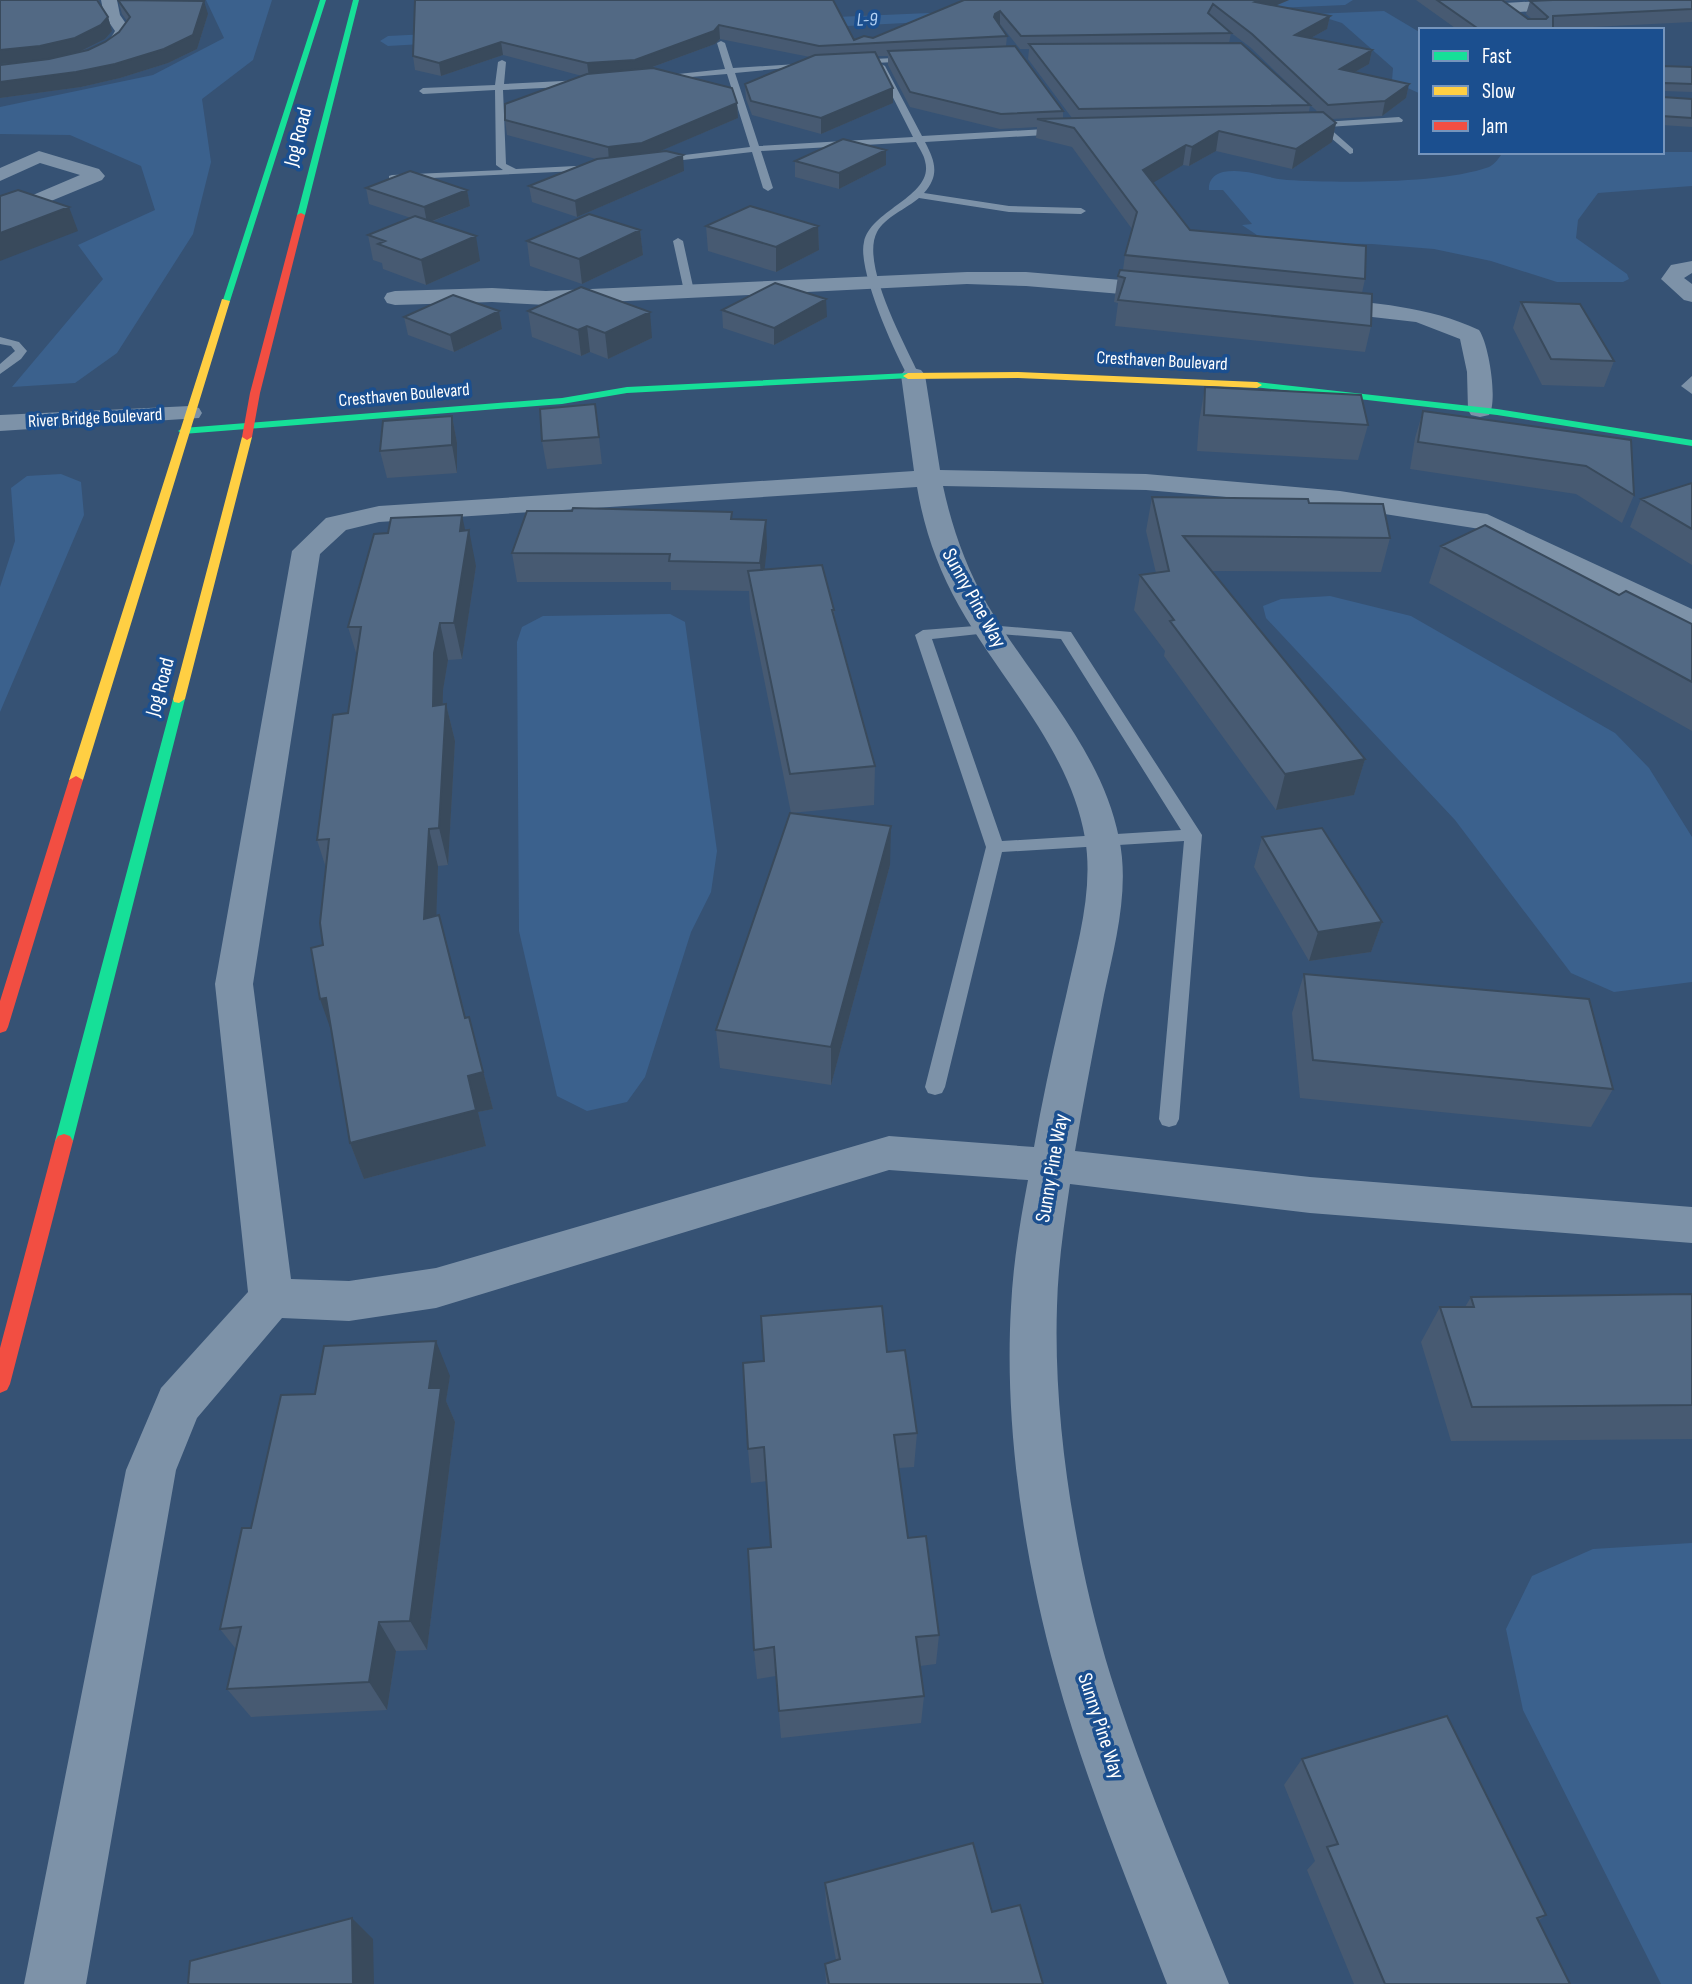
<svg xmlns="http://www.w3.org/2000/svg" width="1692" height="1984" viewBox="0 0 1692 1984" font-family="'Sofia Sans Condensed',sans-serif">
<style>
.water{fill:#3b618d}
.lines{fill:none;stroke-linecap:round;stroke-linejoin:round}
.canal{fill:#3b618d;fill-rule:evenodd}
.lane{fill:#7d92a8;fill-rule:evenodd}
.street{fill:#7d92a8;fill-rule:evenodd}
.fast{fill:#16e098;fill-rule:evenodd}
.slow{fill:#ffcf43;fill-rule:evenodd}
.jam{fill:#f24e42;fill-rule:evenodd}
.wall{fill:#475a72;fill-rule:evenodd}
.shaded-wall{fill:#394a5c}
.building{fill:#526984;stroke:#394a5c;stroke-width:2}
.labels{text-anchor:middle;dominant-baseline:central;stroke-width:7;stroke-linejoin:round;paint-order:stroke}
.far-street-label{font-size:18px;fill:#fff;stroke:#1b4f8f}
.far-water-label{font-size:19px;font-style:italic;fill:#b5d3f5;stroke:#1b4f8f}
.street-label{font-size:21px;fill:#fff;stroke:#1b4f8f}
</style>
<rect width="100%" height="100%" fill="#365274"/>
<path class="water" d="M206,0H272L253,60L202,99L211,162L193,234L117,353L75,383L12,387L103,279L78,245L155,210L141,166L70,135L0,134V107L153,75L224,38Z
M1384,11L1421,33V94L1392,81L1393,68L1342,23L1313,14Z
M1503,152H1692V186L1598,193L1578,220L1576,238L1627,274L1629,279L1623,282H1557L1491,261L1434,249L1372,244L1282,243L1257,235L1242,225L1252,224L1223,190H1209C1208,181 1214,174 1223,172C1246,168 1265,178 1287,180C1338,183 1442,184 1489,167C1495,164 1499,158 1503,152Z
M61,474L81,482L84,515L0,712V587L15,541L11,488L27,476Z
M1330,596L1411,616L1615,733L1649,768L1692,837V982L1614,992L1571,973L1455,820L1266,618L1263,606L1281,599Z
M670,614L685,622L717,851L711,892L691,932L645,1077L627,1102L587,1111L557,1096L519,931L517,642L522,627L543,616Z
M1692,1543V1984H1661L1523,1710L1506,1629L1532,1576L1593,1549Z"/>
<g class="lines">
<path class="canal" d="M1233,0H1353L1345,5L1227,10L1219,5L1221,2Z
M976,11L982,13L984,16L982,19L790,29L782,24L790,19Z
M469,32L477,37L475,41L388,46L380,41L388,36Z"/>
<path class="lane" d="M721,41L725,43L733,68L813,63L817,65L735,73L759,146L913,137L877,66L881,64L885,66L922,136L1062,128L1067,131L1062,134L925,142C935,161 940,175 924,193L1009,206L1081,208L1086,211L1081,214L1009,212L919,198C906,209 885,217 877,232C860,264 905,344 919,375L909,378C894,352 857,269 864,242C871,209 935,196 925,161C924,155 919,148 916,142L761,151L773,188L768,191L763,188L752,152L657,163L655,161L660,158L750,147L727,74L654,80L650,77L725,69L717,43Z
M914,57L917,61L853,64L849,62L853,60Z
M502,60L506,62L504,84L582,80L586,83L582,86L503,90L506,164L516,169L595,165L600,168L598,170L389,180V176L392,175L503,170L496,165L495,90L423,94L419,91L423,88L495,85L498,62Z
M1399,117L1403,120L1402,122L1328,127L1353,149V153L1350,154L1318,127L1304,125L1317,118L1323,122Z
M678,238L683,241L694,291L689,294L684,291L673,241Z
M0,337L19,342L27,351L21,359L0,374V364L15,351L11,346L0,344Z
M1692,376V394L1681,386Z
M988,625L1071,632L1202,835L1179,1119L1176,1125L1169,1127L1162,1125L1159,1119L1184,841L1002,852L945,1087L942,1093L935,1095L928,1093L925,1087L986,847L915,635L923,630ZM988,633L1061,639L1181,830L1002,841L932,639Z"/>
<path class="street" d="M101,0H117L120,15L131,31C112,70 39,73 0,77V67C30,64 100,61 115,31L104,15Z
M1561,0H1645L1637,5L1519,12L1542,30H1524L1496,8L1504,3Z
M39,151L99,169L105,176L102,180L0,222V209L80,175L40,163L0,181V168Z
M1692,261V273L1684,278L1692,284V302L1684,300L1661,279L1671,265Z
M967,272H1026L1169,284L1177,286L1180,291L1177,296L1169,298L1026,286L967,284L546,305L492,302L395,305L387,303L384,298L387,293L395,291L492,288L546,291Z
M1319,298C1374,303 1428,306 1479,330C1489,344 1498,402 1489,415L1480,417L1471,415L1468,410L1467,372L1460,339L1416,322L1311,310L1308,305L1311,300Z
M913,368L921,370L925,375L940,470L1146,474L1340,491L1487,514L1692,609V629L1681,626L1480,529L1340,507L1146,490L943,486C952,528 966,567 987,604C1032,681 1101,748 1119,838C1130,889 1115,944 1104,995C1094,1046 1084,1098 1075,1151L1310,1177L1692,1207V1243L1310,1213L1070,1184C1064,1225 1058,1265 1057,1306C1053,1424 1076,1564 1111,1677C1144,1782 1188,1882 1229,1984H1167C1128,1882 1085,1780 1056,1674C1024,1559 1004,1426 1011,1307C1013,1264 1020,1222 1028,1180L889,1170L436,1308L349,1321L282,1318L197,1418L176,1470L86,1984H24L126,1470L161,1388L248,1292L215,984L292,551L326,518L379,506L914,471L901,375L905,370ZM917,487C924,529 938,569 959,606C1002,682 1070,750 1085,838C1094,891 1077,945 1066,996C1054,1046 1043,1096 1034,1147L889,1136L436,1268L349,1281L291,1279L253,984L320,554L346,530L379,522Z
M190,406L199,408L202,413L199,418L0,431V415Z"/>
<path class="fast" d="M320,0H326L230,301L222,303Z
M353,0H359L305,215L301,217L297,215Z
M908,373L911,374V378L627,393L562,404L183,434L178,431L183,428L562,398L627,387Z
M1257,382L1497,409L1692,440V446L1497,415L1254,387L1252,385Z
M179,695L185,699L73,1141L70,1146L64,1148L58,1146L55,1141L173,699Z"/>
<path class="slow" d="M222,299L230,301L83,780L81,783H71L69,780Z
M1018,372L1257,382L1262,385L1257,388L1018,378L908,379L903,376L908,373Z
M247,434L252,437L185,699L179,703L174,702L173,699L242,437Z"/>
<path class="jam" d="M301,213L305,215L260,393L252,437L247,440L242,437L250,393L297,215Z
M76,776L83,780L8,1027L6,1031L0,1033V1001L69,780Z
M64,1134L70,1136L73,1141L10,1384L7,1390L0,1393V1348L55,1141L58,1136Z"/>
</g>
<path class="wall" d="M0,0H99L100,6L108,17L112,31L105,39L80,52L88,50L105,42L119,32L127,21L122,14L118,0L208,14L197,49L168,63L120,78L81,87L0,98Z
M415,0H833L854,40L873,38L964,0H1289L1275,6L1330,16L1327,29L1311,38L1372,50L1369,64L1355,72L1409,84L1406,98L1382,116L1332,119L1336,123L1332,142L1292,169L1216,151L1189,166L1183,165L1153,182L1190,230L1365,279L1362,293L1371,326L1365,352L1115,326L1118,303L1114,302L1118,276L1123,270L1125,255L1132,229L1072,147L1036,138L1037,127L1000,129L910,107L888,65V56H876L893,103L821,134L752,115L746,99L745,84L810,57L720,39L715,44L650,68L737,103L738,118L660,151L684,171L577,217L532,202L529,186L596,159L507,135L505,120L582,76L503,55L441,76L415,70L413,56ZM1000,24L1020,49H1029L1028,59L1072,118H1063V111L1006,46L1007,36ZM1226,29L1250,47L1298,93L1229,43L1231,33ZM1310,105L1316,110L1317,112H1309Z
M1416,0H1522L1503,1L1528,19H1532L1526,14L1530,1L1692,0V22L1553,29V30H1458Z
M1662,66L1692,67V92L1663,91V97L1692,99V127L1662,125Z
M795,161L886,165L839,189L795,177Z
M366,188L467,190L470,206L431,222L480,261L426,285L383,269L382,263L373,260L368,235L411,218L369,204Z
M706,226H818L819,250L776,272L708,251Z
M640,230L643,255L582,284L530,266L527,241Z
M1521,302L1614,361L1604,387L1542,385L1513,328Z
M722,310L827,317L774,345L723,328Z
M499,311L502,329L454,352L408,335L404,317Z
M528,311L652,338L608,359L590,352L581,356L532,337Z
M1205,387L1368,425L1358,460L1197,451L1199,422Z
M595,404L602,464L547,469L542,441Z
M1423,411L1631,440L1634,495L1622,523L1576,494L1410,469L1415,438Z
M452,416L457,443V473L387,478L380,451Z
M1692,483V565L1630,527L1641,499Z
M1152,497L1309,503L1390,538L1381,572L1211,571L1365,759L1354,795L1276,810L1164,656L1165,651L1134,610L1140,575L1156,573L1146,531Z
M572,511L732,512V519L767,548L764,570L834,610L835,620L875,766L874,805L791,813L890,865L831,1085L720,1068L716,1030L791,813L750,609L749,591L671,590V582H517L512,553Z
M465,530L476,566L462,659L448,660L443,690V705L446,704L455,741L448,865L438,866L436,916L439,915L466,1018L469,1017L493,1109L478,1112L486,1146L364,1179L350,1143L323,945L326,868L317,840L348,713L357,656L348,627Z
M1441,546L1619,595L1692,624V731L1429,583Z
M1262,837L1382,922L1371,952L1309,961L1254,867Z
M1304,974L1613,1089L1591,1127L1300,1098L1292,1013Z
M1692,1294V1439L1451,1441L1421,1342L1440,1307H1465L1471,1297Z
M887,1352L917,1433L914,1467L899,1468L908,1538L939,1635L936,1664L920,1666L924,1696L921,1723L781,1738L776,1676L757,1679L754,1650L771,1547L767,1481L751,1483L748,1449Z
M450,1376L446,1401L455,1422L427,1650L396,1651L387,1710L251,1717L227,1689L236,1649L220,1629L251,1528L315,1394Z
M1302,1759L1546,1915L1538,1921L1570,1984H1354L1307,1870L1315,1861L1284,1785Z
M825,1883L992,1912L1043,1984H826L825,1964L836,1960L826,1905Z"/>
<path class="shaded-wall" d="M1260,0H1289L1253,15L1255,2Z
M204,1L208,14L197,49L168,63L120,78L81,87L0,98V82L164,49Z
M1000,11V24L994,27L995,14Z
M1330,16L1327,29L1293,48L1295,35Z
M108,17L112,31L105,39L79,52L45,60L0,64V50Z
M719,25L720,39L715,44L636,73L589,77L587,63Z
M501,42L503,55L441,76L439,63Z
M1372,50L1369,64L1337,82L1340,69Z
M1409,84L1406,98L1382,116L1385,101Z
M893,88V103L821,134V118Z
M737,103L738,118L644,158L609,162L608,147Z
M1336,123L1332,142L1292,169L1296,149Z
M1219,131L1216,151L1189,166L1192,147Z
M1186,145L1183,165L1141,190L1143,170Z
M886,150V165L839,189V173Z
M683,155L684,171L577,217L575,201Z
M467,190L470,206L427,223L424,207Z
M69,207L78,231L0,261V233Z
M818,226L819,250L776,272V247Z
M640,230L643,255L582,284L579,259Z
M476,236L480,261L426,285L421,260Z
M826,299L827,317L774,345V328Z
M499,311L502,329L454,352L450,335Z
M650,312L652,338L608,359L605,333Z
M587,326L590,352L581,356L578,330Z
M452,416L457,443V473L452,445Z
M462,515L467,539L469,530L476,566L462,659L454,623L460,531Z
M766,520L767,548L762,592L760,563Z
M440,623L448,660L443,690L442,743L433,706L434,653Z
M446,704L455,741L448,865L439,828Z
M1365,759L1354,795L1276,810L1285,774Z
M891,826L890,865L831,1085V1047Z
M429,829L438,866L435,956L424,919Z
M439,915L449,952L475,1055L465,1018Z
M1382,922L1371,952L1309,961L1318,932Z
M326,998L333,1036L320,999Z
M469,1017L493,1109L478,1112L486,1146L364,1179L350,1143L468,1076Z
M436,1341L450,1376L446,1401L455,1422L427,1650L410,1621L429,1388Z
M379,1622L396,1651L387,1710L369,1682Z
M352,1918L373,1939L374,1984H353Z"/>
<path class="building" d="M0,0H97L108,17L101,25L75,38L40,46L0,50Z
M118,0L204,1L193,35L164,49L115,64L76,72L0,82V65L49,59L88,50L105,42L119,32L130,17Z
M415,0H833L854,40L864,36L873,38L964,0H1260L1255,2L1330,16L1295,35L1372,50L1340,69L1409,84L1385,101L1328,105L1252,34L1213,4L1208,13L1231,33L1021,36L1000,11L995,14L994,17L1007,36L819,46L719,25L714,31L635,60L587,63L501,42L439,63L413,56Z
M1437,0H1502L1528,19H1546L1548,17L1530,1L1553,0H1692V9L1553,16V30H1480Z
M1241,43L1310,105L1079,109L1029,44Z
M1015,46L1063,111L1001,114L910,92L888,51Z
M875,52L893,88L821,118L751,101L745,84L815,55Z
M1662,66L1692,67V84L1665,83L1662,85L1663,97L1692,99V118L1662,116Z
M653,68L732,88L737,103L642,143L608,147L505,120V104L587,74Z
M1323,112L1336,123L1296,149L1219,131L1192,147L1186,145L1143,170L1190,230L1366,246L1365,279L1125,255L1137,212L1074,128L1037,119Z
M843,139L886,150L839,173L795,161Z
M666,151L683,155L575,201L529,186L597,159Z
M410,171L467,190L424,207L366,188Z
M18,190L69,207L0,233V196Z
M750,206L818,226L776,247L706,226Z
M589,214L640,230L579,259L527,241Z
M415,216L476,236L421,260L378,244L385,241L368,235Z
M1120,270L1372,294L1371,326L1118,300L1125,278L1118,276Z
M775,283L826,299L774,328L722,310Z
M581,287L650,312L605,333L587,326L578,330L528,311Z
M453,295L499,311L450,335L404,317Z
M1521,302L1580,304L1614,361L1551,359Z
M1205,387L1361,395L1368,425L1204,415Z
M595,404L599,437L542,441L540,409Z
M1423,411L1631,440L1634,495L1586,466L1418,442Z
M452,416V445L380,451L383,421Z
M1692,483V529L1641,499Z
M1152,497L1308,499L1309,503L1383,504L1390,538L1183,536L1365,759L1285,774L1170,621L1174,620L1140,575L1169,571Z
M573,508L732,512L731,519L766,520L760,563L669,561L670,554L512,553L527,511H572Z
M462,515L460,531L469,530L454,623H440L434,653L433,706L446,704L439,828L429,829L424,919L439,915L465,1018L469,1017L483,1072L468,1076L476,1110L350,1143L326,998L320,999L311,948L323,945L320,923L329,839L317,840L333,715L348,713L361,627H348L374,534L388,533L391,518Z
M1485,525L1619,595L1626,591L1692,624V682L1441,546Z
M822,565L834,610H832L875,766L790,774L748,571Z
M790,813L891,826L831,1047L716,1030Z
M1322,828L1382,922L1318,932L1262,837Z
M1304,974L1589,999L1613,1089L1313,1060Z
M1692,1294V1405L1472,1407L1440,1307H1474L1471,1297Z
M882,1306L887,1352L905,1350L917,1433L894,1435L908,1538L926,1536L939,1635L916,1637L924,1696L779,1711L774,1647L754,1650L748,1549L771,1547L764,1447L748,1449L743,1363L764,1361L761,1316Z
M436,1341L429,1388H441L410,1621L379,1622L369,1682L227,1689L241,1627L220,1629L242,1528H251L281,1395L315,1394L324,1346Z
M1447,1716L1546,1915L1537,1918L1570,1984H1385L1327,1847L1338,1844L1302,1759Z
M973,1843L992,1912L1020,1905L1043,1984H829L825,1964L840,1959L825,1883Z
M352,1918L353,1984H188L190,1961Z"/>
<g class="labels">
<g class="far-street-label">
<text transform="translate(1162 361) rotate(3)">Cresthaven Boulevard</text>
<text transform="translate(404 395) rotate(-5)">Cresthaven Boulevard</text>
<text transform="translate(95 418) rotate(-3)">River Bridge Boulevard</text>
</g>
<g class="far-water-label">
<text transform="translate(867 20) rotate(-2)">L-9</text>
</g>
<g class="street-label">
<text transform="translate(298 137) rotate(-76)">Jog Road</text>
<text transform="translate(974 598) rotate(61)">Sunny Pine Way</text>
<text transform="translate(160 687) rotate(-75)">Jog Road</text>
<text transform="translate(1052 1168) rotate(-80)">Sunny Pine Way</text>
<text transform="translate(1101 1726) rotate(72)">Sunny Pine Way</text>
</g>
</g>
<rect x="1419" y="28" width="245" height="126" fill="#1b4f8f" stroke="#7695bc" stroke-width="2"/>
<rect x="1433" y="51" width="35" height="10" fill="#16e098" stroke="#7695bc" stroke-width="2"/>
<text x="1482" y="63" font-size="21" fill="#ffffff">Fast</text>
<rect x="1433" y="86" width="35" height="10" fill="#ffcf43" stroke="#7695bc" stroke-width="2"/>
<text x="1482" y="98" font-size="21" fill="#ffffff">Slow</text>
<rect x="1433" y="121" width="35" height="10" fill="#f24e42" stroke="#7695bc" stroke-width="2"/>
<text x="1482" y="133" font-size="21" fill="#ffffff">Jam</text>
</svg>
